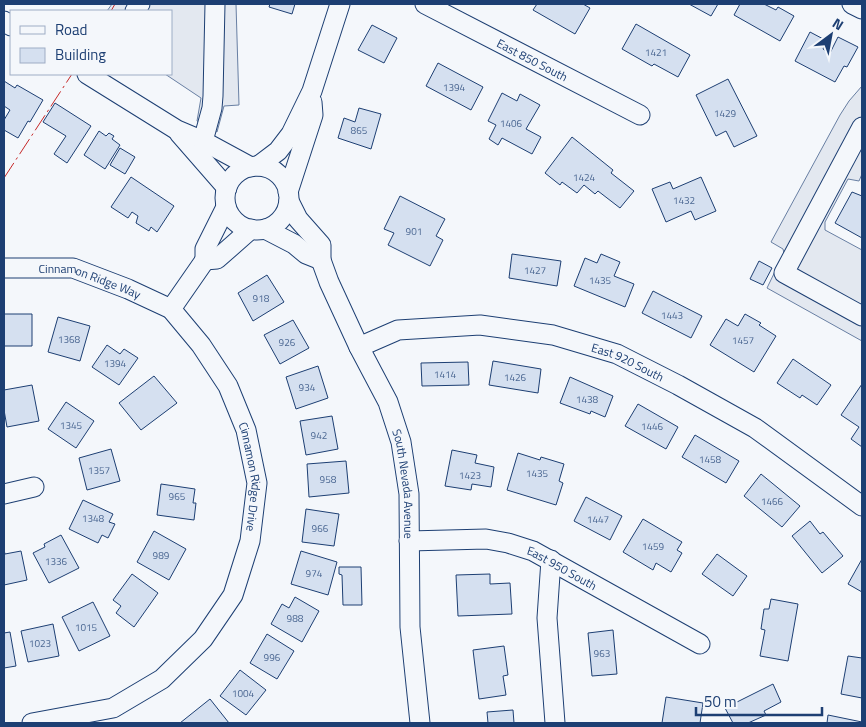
<svg xmlns="http://www.w3.org/2000/svg" width="866" height="727" viewBox="0 0 866 727" font-family="'Titillium Web',sans-serif">
<style>
.parking{fill:#e3e8f0;stroke:#687fa3}
.building{fill:#d5e0f0;stroke:#1d3f73}
.lines{fill:none;stroke-linecap:round;stroke-linejoin:round}
.minor-casing{stroke:#1d3f73;stroke-width:21}
.minor{stroke:#f4f7fb;stroke-width:19}
.power{stroke:#c62828;stroke-width:1;stroke-dasharray:18 4 2.5 4;stroke-linecap:butt}
.labels{text-anchor:middle;dominant-baseline:central;stroke-width:4;stroke-linejoin:round;paint-order:stroke}
.number-label{font-size:10px;fill:#4b6792}
.street-label{font-size:12px;fill:#1d3f73;stroke:#f4f7fb}
</style>
<rect width="100%" height="100%" fill="#f4f7fb"/>
<path class="parking" d="M112,4H236L239,105L224,106L217,132L197,121L201,98L165,74H171V11H107Z
M862,86V174L859,181L848,179L825,222V230L862,250V341L767,288L784,253L783,249L771,242L840,115L849,101Z"/>
<path class="building" d="M270,4H295L292,14L269,7Z
M537,4H583L590,8L575,34L533,10Z
M689,4H718L711,16Z
M740,4H764L776,10L778,7L794,16L780,41L734,15Z
M636,24L690,55L678,77L654,64L652,66L622,49Z
M372,25L397,38L384,63L358,50Z
M810,32L827,41L823,49L830,53L838,37L858,47L847,67L844,66L835,82L795,61Z
M438,63L483,87L471,110L426,86Z
M728,79L757,136L734,147L726,131L716,136L696,95Z
M4,81L15,88L17,85L43,100L30,122L28,121L18,138L4,130V120L10,110L4,106Z
M502,93L517,101L520,94L540,105L526,129L541,137L532,154L502,138L498,145L489,139L496,125L488,121Z
M55,103L91,126L67,163L54,154L66,136L43,122Z
M359,108L381,114L371,149L338,138L344,118L355,122Z
M99,131L106,136L109,133L114,136L112,139L120,145L105,169L84,155Z
M572,137L613,170L611,173L634,191L620,208L598,191L595,194L584,185L577,193L562,182L560,185L545,173Z
M120,148L135,157L125,174L110,165Z
M131,177L174,206L157,232L151,227L149,231L136,223L138,216L132,212L128,218L111,207Z
M701,177L716,211L695,220L691,211L666,222L652,189L670,182L673,189Z
M852,192L862,196V238L835,223Z
M400,196L445,219L436,236L443,240L430,266L388,245L394,233L384,229Z
M512,254L561,261L557,286L509,278Z
M601,254L620,262L614,276L634,284L625,307L574,286L585,258L597,263Z
M759,261L772,268L763,285L750,279Z
M267,275L284,302L253,321L238,293Z
M653,291L702,316L691,338L642,313Z
M4,314H32V346H4Z
M745,314L761,323L759,325L776,336L754,372L710,345L726,319L738,326Z
M58,317L90,326L80,361L48,352Z
M293,320L309,348L280,364L264,335Z
M107,345L120,354L124,349L138,358L119,385L92,367Z
M793,359L831,385L817,405L802,395L800,398L777,383Z
M493,361L541,369L538,393L489,385Z
M468,362L469,385L422,386L421,363Z
M318,366L328,398L296,409L286,377Z
M154,376L177,403L141,430L119,403Z
M570,377L613,396L605,417L591,411L590,414L560,403Z
M862,384V447L851,439L859,427L841,415Z
M32,385L39,421L7,427L4,410V390Z
M66,402L94,421L76,448L48,429Z
M638,404L678,427L666,449L625,426Z
M332,416L338,449L306,455L300,421Z
M695,435L739,461L726,483L682,457Z
M111,449L120,481L87,490L79,458Z
M452,450L477,455L475,463L494,467L491,487L472,484L471,490L445,486Z
M518,453L540,460L541,457L564,464L559,481L563,483L556,505L507,490Z
M346,461L349,493L309,497L307,464Z
M761,474L800,506L782,527L744,496Z
M161,484L195,489L193,503H196L194,520L157,515Z
M586,497L622,516L610,540L574,521Z
M83,500L113,514L109,522L115,524L108,538L102,535L98,543L69,529Z
M306,509L339,514L334,546L302,542Z
M643,519L682,542L677,550L682,553L671,572L656,563L653,570L623,552Z
M810,521L820,534L823,532L843,556L822,573L792,536Z
M154,531L186,549L169,580L137,562Z
M61,535L79,568L49,583L33,553L45,547L44,544Z
M4,550L5,554L21,551L27,580L4,585Z
M301,551L337,562L328,595L291,584Z
M717,554L747,576L733,596L702,574Z
M862,559V592L848,584Z
M339,567H361L362,605H343L342,575L339,574Z
M132,574L158,593L134,627L116,613L121,606L113,600Z
M490,574V584L510,583L512,614L458,616L456,575Z
M295,597L319,611L302,642L271,624L282,604L289,608Z
M771,599L798,604L788,661L760,656L765,630L761,629L764,609H769Z
M93,602L110,636L79,651L62,617Z
M53,624L59,656L28,662L21,631Z
M613,630L617,674L592,676L588,633Z
M10,632L16,666L4,668V633Z
M267,634L294,651L277,679L250,663Z
M504,646L508,675L503,676L506,695L479,699L473,650Z
M848,656L862,658V698L841,694Z
M240,670L266,690L246,715L220,696Z
M773,684L781,702L764,711L766,715L748,723H733L725,708Z
M666,697L703,703L700,723H662Z
M210,699L229,723H180Z
M513,710L514,723H488L487,712Z
M828,715L862,722V723H827Z"/>
<g class="lines">
<g class="minor-casing">
<g id="minor">
<path id="s1" d="M425,4L640,115"/>
<path d="M852,4L862,9"/>
<path d="M135,11L140,4"/>
<path d="M4,21L11,26"/>
<path d="M87,74L177,130L203,141L251,167"/>
<path d="M862,127L784,273L862,316"/>
<path d="M179,133L227,188"/>
<path d="M203,141L212,108L213,96L215,4"/>
<path d="M258,166L278,151L291,134L312,91L340,4"/>
<circle cx="257" cy="198" r="32"/>
<path d="M288,192L313,115L312,102"/>
<path id="s2" d="M289,201L298,219L321,245V260L329,282L359,347L388,402L401,442L409,494L410,627L420,723"/>
<path d="M265,229L294,244L306,254L321,260"/>
<path d="M205,260V249L226,207"/>
<path d="M205,260L217,259L251,229"/>
<path id="s3" d="M4,268H73L128,289L171,309L201,345L228,386L246,430L257,483L250,541L233,595L203,639L162,679L113,708L32,723"/>
<path d="M171,309L205,260"/>
<path id="s4" d="M359,347L398,330L480,325L553,335L617,354L678,385L755,428L862,506"/>
<path d="M4,494L34,487"/>
<path id="s5" d="M409,541L486,539L508,543L533,551L700,644"/>
<path d="M551,560L547,618L555,723"/>
</g>
</g>
<use href="#minor" class="minor"/>
<path class="power" d="M111,11L115,4
M4,178L72,74"/>
</g>
<g class="labels">
<g class="number-label">
<text x="656" y="52">1421</text>
<text x="454" y="87">1394</text>
<text x="725" y="113">1429</text>
<text x="511" y="123">1406</text>
<text x="359" y="130">865</text>
<text x="584" y="177">1424</text>
<text x="684" y="200">1432</text>
<text x="414" y="231">901</text>
<text x="535" y="270">1427</text>
<text x="600" y="280">1435</text>
<text x="261" y="298">918</text>
<text x="672" y="315">1443</text>
<text x="69" y="339">1368</text>
<text x="743" y="340">1457</text>
<text x="287" y="342">926</text>
<text x="115" y="363">1394</text>
<text x="445" y="374">1414</text>
<text x="515" y="377">1426</text>
<text x="307" y="387">934</text>
<text x="587" y="399">1438</text>
<text x="71" y="425">1345</text>
<text x="652" y="426">1446</text>
<text x="319" y="435">942</text>
<text x="710" y="459">1458</text>
<text x="99" y="470">1357</text>
<text x="537" y="473">1435</text>
<text x="470" y="475">1423</text>
<text x="328" y="479">958</text>
<text x="177" y="496">965</text>
<text x="772" y="501">1466</text>
<text x="93" y="518">1348</text>
<text x="598" y="519">1447</text>
<text x="320" y="528">966</text>
<text x="653" y="546">1459</text>
<text x="161" y="555">989</text>
<text x="56" y="561">1336</text>
<text x="314" y="573">974</text>
<text x="295" y="618">988</text>
<text x="86" y="627">1015</text>
<text x="40" y="643">1023</text>
<text x="602" y="653">963</text>
<text x="272" y="657">996</text>
<text x="243" y="693">1004</text>
</g>
<g class="street-label">
<text stroke="none"><textPath href="#s1" startOffset="121">East 850 South</textPath></text>
<text stroke="none"><textPath href="#s3" startOffset="88">Cinnamon Ridge Way</textPath></text>
<text stroke="none"><textPath href="#s4" startOffset="278">East 920 South</textPath></text>
<text stroke="none"><textPath href="#s3" startOffset="366">Cinnamon Ridge Drive</textPath></text>
<text stroke="none"><textPath href="#s2" startOffset="311">South Nevada Avenue</textPath></text>
<text stroke="none"><textPath href="#s5" startOffset="159">East 950 South</textPath></text>
</g>
</g>
<rect width="866" height="727" fill="none" stroke="#1d3f73" stroke-width="10"/>
<rect x="10" y="10" width="162" height="65" fill="#f4f7fb" stroke="#9eadc5"/>
<rect x="20" y="26" width="25" height="8" fill="#f4f7fb" stroke="#9eadc5"/>
<text x="55" y="35" font-size="15" fill="#1d3f73">Road</text>
<rect x="20" y="48" width="25" height="15" fill="#d5e0f0" stroke="#9eadc5"/>
<text x="55" y="60" font-size="15" fill="#1d3f73">Building</text>
<g transform="translate(831 35) rotate(32)" stroke="#f4f7fb" stroke-width="4" paint-order="stroke">
<path d="M0-4L9 19L0 12L-9 19Z" fill="#1d3f73"/>
<text y="-8" font-size="14" font-weight="bold" text-anchor="middle" fill="#1d3f73">N</text>
</g>
<path d="M696 707v8h126v-8" fill="none" stroke="#1d3f73" stroke-width="2.5"/>
<text x="704" y="707" font-size="15" fill="#1d3f73" stroke="#f4f7fb" stroke-width="4" paint-order="stroke">50 m</text>
</svg>
